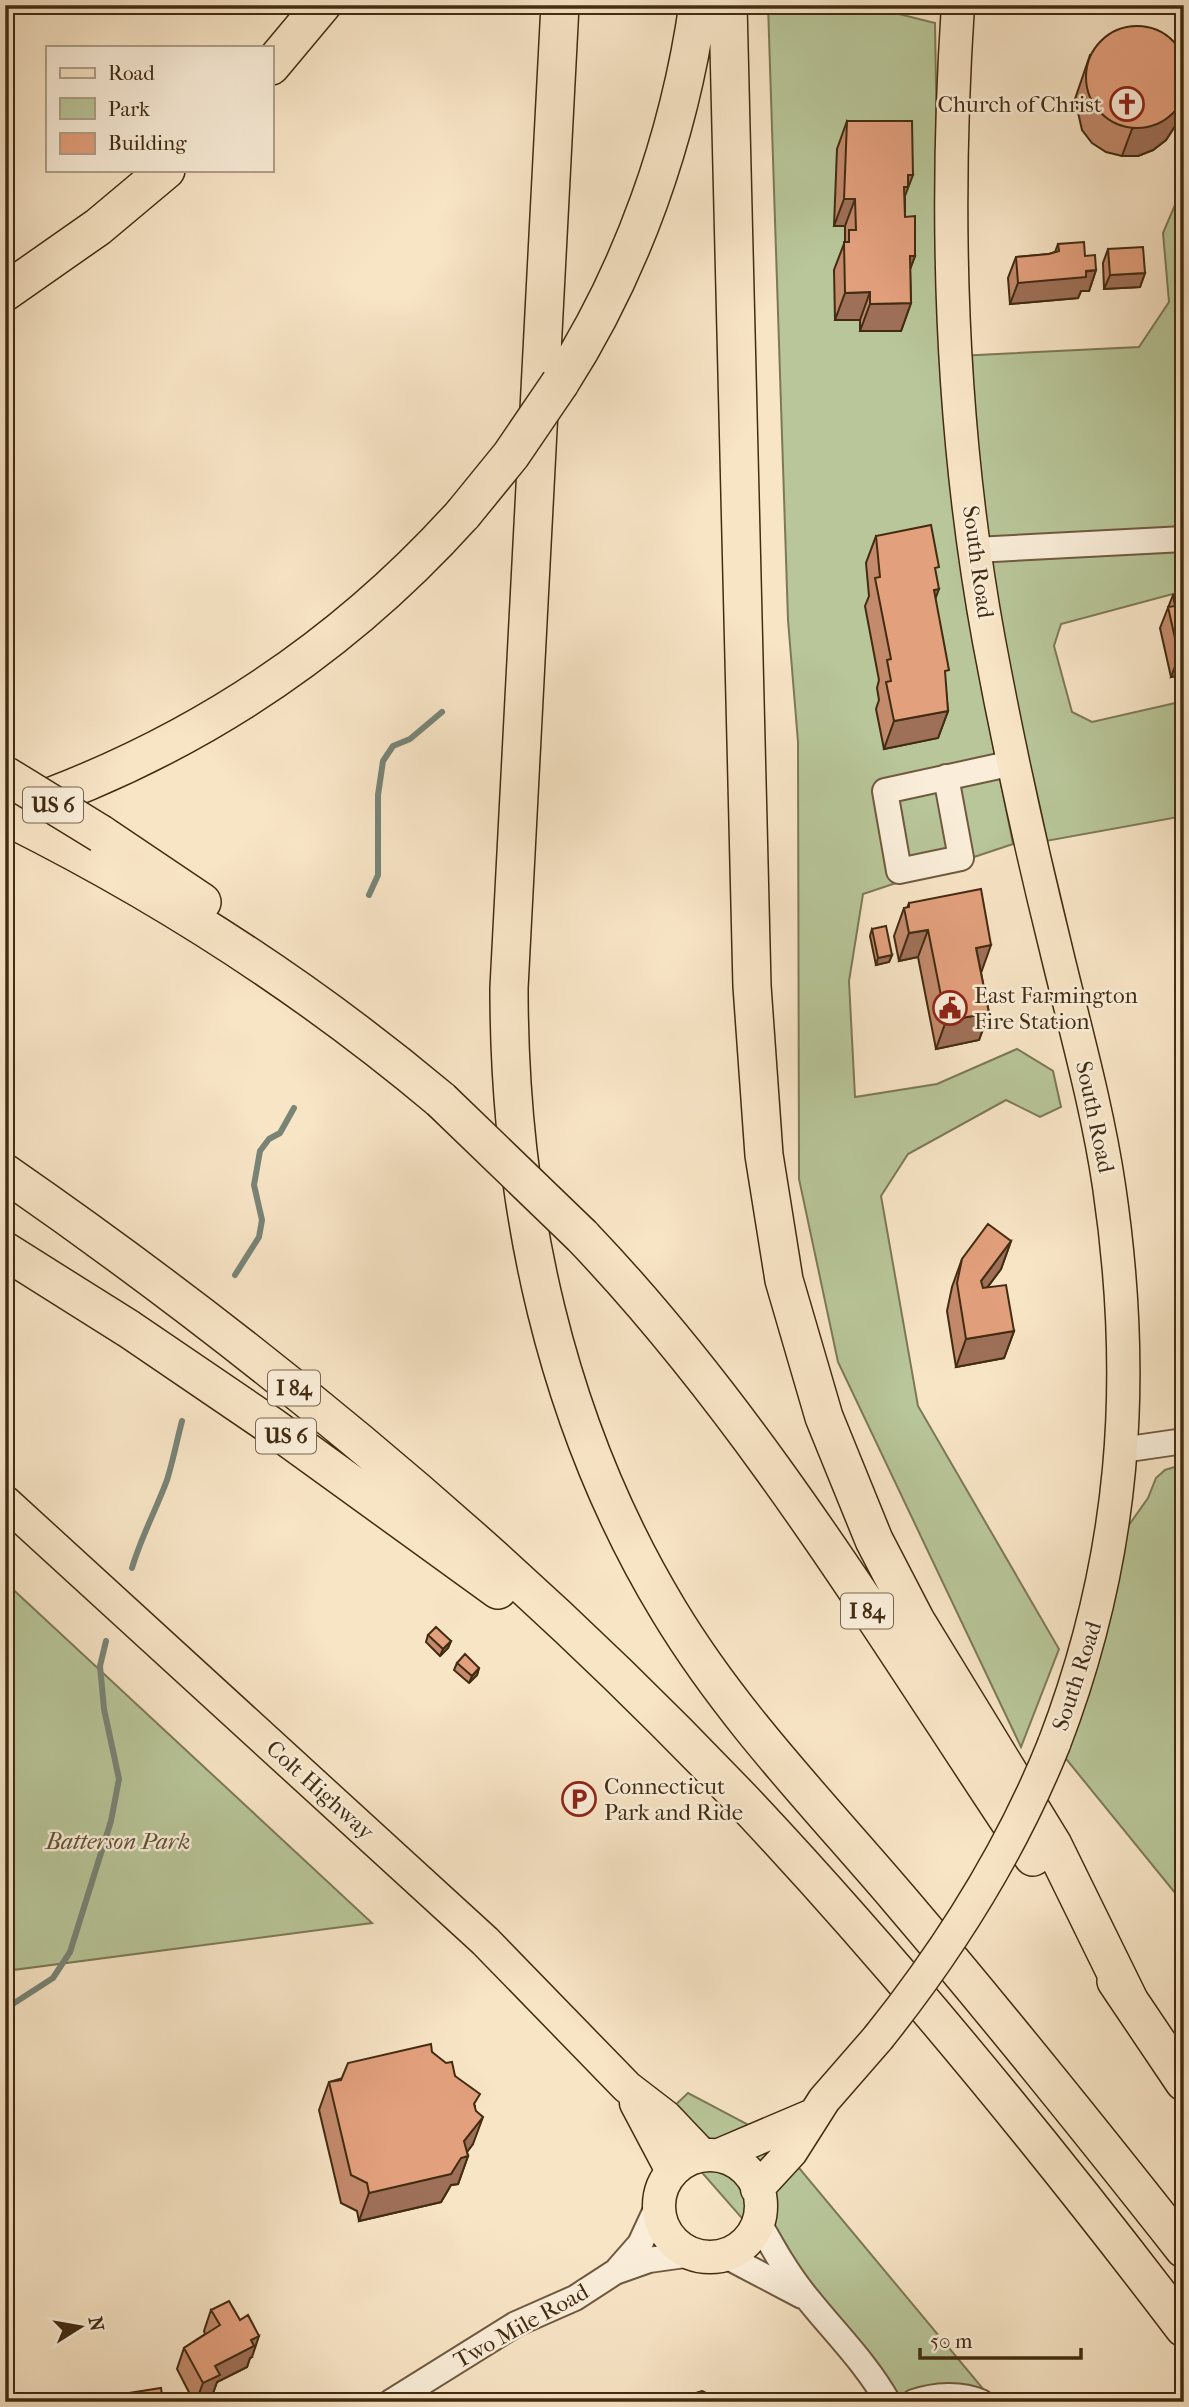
<svg xmlns="http://www.w3.org/2000/svg" width="1189" height="2407" viewBox="0 0 1189 2407" font-family="'IM FELL French Canon',serif">
<style>
.green{fill:#b8c699;stroke:#7d7956;stroke-width:2}
.lines{fill:none;stroke-linecap:round;stroke-linejoin:round}
.stream{stroke:#798477;stroke-width:6}
.minor-casing{stroke:#705a3f;stroke-width:28}
.major-casing{stroke:#422c12;stroke-width:35}
.highway-casing{stroke:#422c12;stroke-width:40}
.minor{stroke:#faeeda;stroke-width:24}
.major{stroke:#f8e5c6;stroke-width:32}
.highway{stroke:#f8e5c6;stroke-width:37}
.major-bridge-casing{stroke:#422c12;stroke-width:35;stroke-linecap:butt}
.highway-bridge-casing{stroke:#422c12;stroke-width:40;stroke-linecap:butt}
.major-bridge{stroke:#f8e5c6;stroke-width:32}
.highway-bridge{stroke:#f8e5c6;stroke-width:37}
.wall{fill:#c38a6c;stroke:#422c12;stroke-width:2}
.shaded-wall{fill:#9f7058;stroke:#422c12;stroke-width:2}
.building{fill:#e3a07d;stroke:#422c12;stroke-width:2}
.labels{text-anchor:middle;dominant-baseline:central;stroke-width:5;stroke-linejoin:round;paint-order:stroke}
.shield{fill:#faeeda;stroke:#79664e;stroke-width:2}
.shield-label{font-size:21px;font-weight:bold;fill:#422c12}
.poi-label{font-size:23px;fill:#422c12;stroke:#faeeda;text-anchor:start}
.street-label{font-size:23px;fill:#422c12;stroke:#faeeda}
.park-label{font-size:23px;font-style:italic;fill:#605234;stroke:#faeeda}
</style>
<rect width="100%" height="100%" fill="#f8e5c6"/>
<filter id="stains"><feTurbulence type="fractalNoise" baseFrequency=".00286" numOctaves="4"/><feColorMatrix values="0 0 0 0 .2 0 0 0 0 .09 0 0 0 0 .02 0 0 0 .5 -.17"/></filter>
<radialGradient id="worn" r=".72"><stop offset=".6" stop-color="#630" stop-opacity="0"/><stop offset="1" stop-color="#630" stop-opacity=".3"/></radialGradient>
<path class="green" d="M768,5H863L935,23C938,205 939,387 962,568C974,660 995,752 1013,844L863,894L849,981L855,1097L937,1084L1017,1049L1053,1071L1061,1107L1040,1117L1006,1100L908,1154L881,1196L918,1406L1059,1649L1021,1747L838,1362L799,1179L798,742L788,620Z
M1184,184V591L1061,624L1054,646L1072,712L1092,722L1184,701V816L1046,841L1022,811L958,356L1139,347L1169,302L1163,233Z
M1184,1464V1904L1054,1744L1105,1559L1148,1498L1156,1478L1165,1470Z
M5,1582L372,1923L5,1971Z
M627,2087L668,2112L688,2093L775,2139L994,2402H885L770,2250Z"/>
<g class="lines">
<path class="stream" d="M369,895L378,875V795L383,761L393,746L410,739L442,712
M235,1275L259,1237L262,1220L254,1185L260,1151L269,1139L280,1133L294,1108
M132,1568C141,1537 156,1510 167,1480C173,1461 177,1440 182,1421
M5,2009L53,1978L70,1952L111,1821L119,1779L104,1709L100,1666L106,1641"/>
<g class="minor-casing">
<path id="minor" d="M975,550L1184,539
M946,777L961,858L899,871L885,791L1013,763
M1122,1450L1184,1441
M758,2221C773,2248 788,2275 808,2299C836,2334 866,2363 888,2402
M724,2255L802,2296
M618,2269L640,2244L659,2203
M391,2402L516,2324L575,2298L615,2272L649,2260L692,2254
M914,2402C935,2395 960,2393 981,2402"/>
</g>
<g class="major-casing">
<path id="major" d="M958,5C944,216 951,434 989,641C1008,743 1030,844 1055,945C1074,1025 1097,1105 1109,1186C1138,1382 1125,1559 1054,1744
M5,1502L485,1941L627,2087L666,2117L702,2155
M636,2103L672,2171
M719,2155L813,2115
M659 2206a51 51 0 1 1 102 0a51 51 0 1 1-102 0Z
M757,2189L791,2152L824,2100L878,2038"/>
</g>
<g class="highway-casing">
<path id="highway" d="M560,5L509,988C509,1205 555,1423 669,1611C733,1717 819,1805 899,1899C997,2014 1091,2131 1184,2249
M728,5L752,986L764,1155L784,1280L824,1417L874,1540L916,1621L1053,1845L1130,2002
M271,66L322,5
M5,292L98,227L166,170
M560,383C632,271 679,138 698,5
M5,813C183,753 338,653 463,514
M5,816C160,893 309,989 441,1100
M101,834L202,902
M5,1173C272,1358 522,1568 746,1804C902,1970 1046,2147 1184,2328
M582,1236C758,1420 891,1646 1033,1857
M5,1251L129,1329L270,1425L498,1590
M1116,1981L1184,2082"/>
</g>
<use href="#minor" class="minor"/>
<use href="#major" class="major"/>
<use href="#highway" class="highway"/>
<g class="major-bridge-casing">
<path id="major-bridge" d="M878,2038C950,1948 1011,1851 1054,1744"/>
</g>
<g class="highway-bridge-casing">
<path id="highway-bridge" d="M463,514L511,455L560,383
M5,775L101,834
M441,1100L582,1236"/>
</g>
<use href="#major-bridge" class="major-bridge"/>
<use href="#highway-bridge" class="highway-bridge"/>
</g>
<path class="wall" d="M1184,54V102L1175,126L1166,140L1153,150L1138,156H1122L1106,152L1092,143L1082,130L1075,99L1090,55Z
M847,121L905,198V217L915,256L910,269L911,303L901,331H860V320H835L834,270L845,241V226H834L837,149Z
M1058,244L1085,256L1096,270L1089,291H1081L1078,298L1010,304L1008,278L1016,257L1049,254L1055,252Z
M1108,249L1145,273L1140,287L1104,289L1103,263Z
M876,536L936,576L935,598L945,681L948,711L938,738L884,749L876,709L879,700L877,688L879,680L865,606L869,596L866,563Z
M1184,592V674L1171,677L1160,628L1173,595Z
M1184,848V896H1181L1176,863L1181,849Z
M909,903L981,973L989,1013L979,1040L936,1049L918,957L899,961L894,936L904,908H907Z
M872,929L892,955L889,962L876,965L870,936Z
M1011,1241L1001,1269L987,1288L1014,1331L1004,1358L956,1367L947,1311L952,1287L962,1259Z
M428,1635L451,1641L448,1648L440,1656L426,1642Z
M457,1663L479,1668L477,1675L469,1683L454,1670Z
M432,2052L455,2076L475,2106L473,2144L467,2152L468,2156L458,2184L451,2185L441,2202L359,2221L357,2211L341,2203L319,2110L329,2082Z
M211,2310L252,2357L250,2358L247,2367L217,2382L212,2396L200,2402H194L177,2369L184,2348L205,2334L204,2331Z"/>
<path class="shaded-wall" d="M1184,101L1175,126L1166,140L1153,150L1138,156H1122L1132,129Z
M908,175H913L898,214L894,215Z
M844,199H855L845,226H834Z
M910,256H915L905,283Z
M1096,270L1089,291H1081L1078,298L1010,304L1018,283Z
M1145,273L1140,287L1104,289L1110,275Z
M870,292L860,320H835L845,293Z
M911,303L901,331H860L870,304Z
M939,589L929,616L934,590Z
M1184,655V674L1171,677L1179,656Z
M948,711L938,738L884,749L894,721Z
M928,930L918,957L899,961L909,933Z
M991,945L981,973L976,948Z
M892,955L889,962L876,965L878,958Z
M989,1013L979,1040L936,1049L946,1021Z
M1011,1241L1001,1269L971,1309L981,1281Z
M1014,1331L1004,1358L956,1367L966,1339Z
M451,1641L448,1648L440,1656L443,1649Z
M479,1668L477,1675L469,1683L472,1676Z
M483,2117L473,2144L463,2157L468,2156L458,2184L451,2185L441,2202L359,2221L369,2193L464,2141Z
M259,2336L252,2357L250,2358L247,2367L217,2382L212,2396L200,2402H196L203,2383L215,2366L251,2340Z"/>
<path class="building" d="M1086 77a51 51 0 1 1 102 0a51 51 0 1 1-102 0Z
M847,121H912L913,175H908V187H904L905,217L915,216V256H910L911,303L870,304V292L845,293L844,242H849V230H856L855,199H844Z
M1084,242L1085,256L1095,255L1096,270L1086,271V277L1018,283L1016,257L1049,254L1059,251L1058,244Z
M1143,247L1145,273L1110,275L1108,249Z
M931,525L939,567L935,568L939,589L934,590L949,670L945,671L948,711L894,721L886,682L891,681L887,660L891,659L875,578L880,577L876,536Z
M1184,592V655L1179,656L1168,607L1175,606L1173,595Z
M1184,848V864L1181,849Z
M981,889L991,945L976,948L989,1013L946,1021L928,930L909,933L904,908L909,907V903Z
M886,926L892,955L878,958L872,929Z
M988,1224L1011,1241L981,1281L983,1288L1006,1285L1014,1331L966,1339L957,1283L962,1259Z
M436,1627L451,1641L443,1649L428,1635Z
M465,1654L479,1668L472,1676L457,1663Z
M431,2044L432,2052L446,2063L452,2062L455,2076L480,2094L474,2104L476,2111L483,2117L464,2141L468,2156L461,2158L451,2174L369,2193L367,2183L351,2175L329,2082L341,2080L348,2063Z
M229,2301L240,2320L248,2315L259,2336L251,2340L254,2346L215,2366L220,2375L203,2383L184,2348L220,2325L211,2310Z
M161,2388L163,2402H98L97,2398Z
M702,2391L724,2402H686L689,2395Z
M66,2398V2402H43Z"/>
<defs>
<g id="church-ring" transform="scale(1.75)"><circle r="9.5" fill="#faeeda" stroke="#8f2418" stroke-width="1.5"/><path d="M-1.2-6h2.4v3.5h3.3v2.4h-3.3V6h-2.4V-.1h-3.3v-2.4h3.3Z" fill="#8f2418"/></g>
<g id="civic-ring" transform="scale(1.75)"><circle r="9.5" fill="#faeeda" stroke="#8f2418" stroke-width="1.5"/><path d="M-.6-6.5H3V-4.5H.6V-3L4-1V1h2V6H-6V1h2V-1L-.6-3ZM-1.2 2.5V6h2.4V2.5Z" fill="#8f2418"/></g>
<g id="parking-ring" transform="scale(1.75)"><circle r="9.5" fill="#faeeda" stroke="#8f2418" stroke-width="1.5"/><path d="M-3.5-5.5H1a3.5 3.5 0 0 1 0 7H-1V5.5H-3.5ZM-1-3.4V-.6H.8a1.4 1.4 0 0 0 0-2.8Z" fill="#8f2418"/></g>
</defs>
<g fill-rule="evenodd">
<use href="#church-ring" x="1127" y="104"/>
<use href="#civic-ring" x="950" y="1008"/>
<use href="#parking-ring" x="579" y="1799"/>
</g>
<g class="labels">
<g class="shield">
<rect x="23" y="787.5" width="60" height="35" rx="5"/>
<rect x="268" y="1370.5" width="52" height="35" rx="5"/>
<rect x="256" y="1418.5" width="60" height="35" rx="5"/>
<rect x="841" y="1593.5" width="52" height="35" rx="5"/>
</g>
<g class="shield-label">
<text x="53" y="805">US 6</text>
<text x="294" y="1388">I 84</text>
<text x="286" y="1436">US 6</text>
<text x="867" y="1611">I 84</text>
</g>
<g class="poi-label">
<text x="1102" y="104" text-anchor="end">Church of Christ</text>
<text x="974" y="995">East Farmington<tspan x="974" dy="26">Fire Station</tspan></text>
<text x="604" y="1786">Connecticut<tspan x="604" dy="26">Park and Ride</tspan></text>
</g>
<g class="street-label">
<text transform="translate(978 562) rotate(82)">South Road</text>
<text transform="translate(1095 1117) rotate(78)">South Road</text>
<text transform="translate(1077 1676) rotate(-72)">South Road</text>
<text transform="translate(320 1790) rotate(42)">Colt Highway</text>
<text transform="translate(521 2326) rotate(-29)">Two Mile Road</text>
</g>
<g class="park-label">
<text x="118" y="1841">Batterson Park</text>
</g>
</g>
<rect width="1189" height="2407" fill="none" stroke="#f8e5c6" stroke-width="28"/>
<rect x="7" y="7" width="1175" height="2393" fill="none" stroke="#422c12" stroke-width="3.5"/>
<rect x="14" y="14" width="1161" height="2379" fill="none" stroke="#422c12" stroke-width="2"/>
<rect x="46" y="46" width="228" height="126" fill="#faeeda" stroke="#b0a08a" stroke-width="2"/>
<rect x="60" y="68" width="35" height="10" fill="#f8e5c6" stroke="#b0a08a" stroke-width="2"/>
<text x="108" y="80" font-size="21" fill="#422c12">Road</text>
<rect x="60" y="98" width="35" height="21" fill="#b8c699" stroke="#b0a08a" stroke-width="2"/>
<text x="108" y="116" font-size="21" fill="#422c12">Park</text>
<rect x="60" y="133" width="35" height="21" fill="#e3a07d" stroke="#b0a08a" stroke-width="2"/>
<text x="108" y="150" font-size="21" fill="#422c12">Building</text>
<g transform="translate(80 2327) rotate(79)" stroke="#faeeda" stroke-width="5" paint-order="stroke">
<path d="M0-5L12 26L0 18L-12 26Z" fill="#422c12"/>
<text y="-10" font-size="19" font-weight="bold" text-anchor="middle" fill="#422c12">N</text>
</g>
<path d="M920 2348v10h161v-10" fill="none" stroke="#422c12" stroke-width="3.5"/>
<text x="930" y="2348" font-size="21" fill="#422c12" stroke="#faeeda" stroke-width="5" paint-order="stroke">50 m</text>
<rect width="100%" height="100%" filter="url(#stains)"/>
<rect width="100%" height="100%" fill="url(#worn)"/>
</svg>
